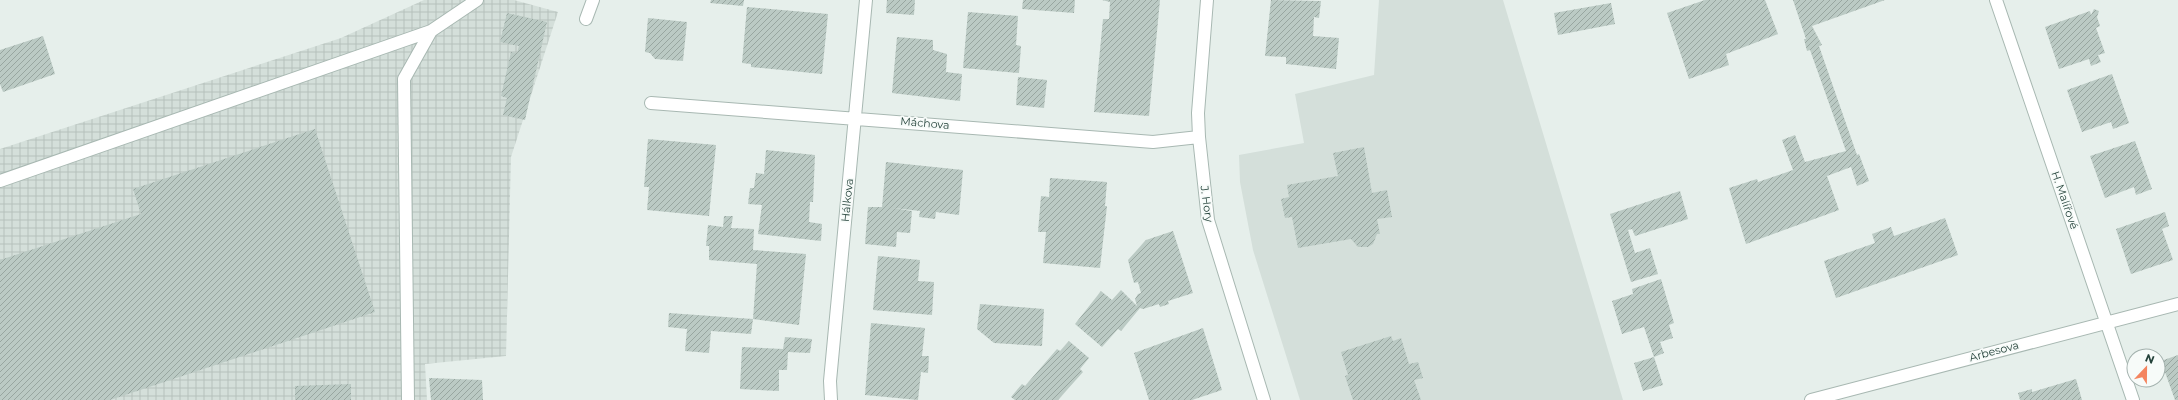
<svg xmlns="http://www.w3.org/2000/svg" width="2178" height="400" viewBox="0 0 2178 400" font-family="Montserrat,sans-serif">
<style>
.built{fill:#d4dfda}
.industrial{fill:url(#industrial-grid)}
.building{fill:url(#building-hatch)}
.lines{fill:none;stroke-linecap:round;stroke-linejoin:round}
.service-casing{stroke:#a8b8b2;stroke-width:14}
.minor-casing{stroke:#a8b8b2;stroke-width:14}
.service{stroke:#fff;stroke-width:12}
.minor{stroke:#fff;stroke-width:12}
.labels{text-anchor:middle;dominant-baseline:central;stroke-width:3.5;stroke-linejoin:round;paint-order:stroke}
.street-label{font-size:11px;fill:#24423a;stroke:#f7fbf9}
</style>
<defs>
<pattern id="industrial-grid" width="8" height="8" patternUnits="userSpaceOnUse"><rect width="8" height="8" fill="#d4dfda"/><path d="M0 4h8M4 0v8" fill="none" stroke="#b6c1bc"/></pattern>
<pattern id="building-hatch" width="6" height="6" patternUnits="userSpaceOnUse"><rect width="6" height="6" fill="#bbcac4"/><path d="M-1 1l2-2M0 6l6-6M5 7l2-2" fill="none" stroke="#98a6a0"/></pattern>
</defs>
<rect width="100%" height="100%" fill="#e6efeb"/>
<path class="built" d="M1379,0H1503L1623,400H1300L1253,250L1240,182L1239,155L1304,143L1295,94L1374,75Z"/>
<path class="industrial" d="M424,0H514L558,12L511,157L506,356L425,364L427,400H0V149L341,38Z"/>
<path class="building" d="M711,0H744L743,6L710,3Z
M887,0H915L914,15L886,13Z
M1023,0H1075L1074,13L1022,9Z
M1102,0H1160L1149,116L1094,112L1103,19H1109L1110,2Z
M1271,0L1321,1L1319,18L1314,17L1313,36L1339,38L1336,69L1286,64V57L1265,56Z
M1705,0H1765L1778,34L1726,54L1729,65L1689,79L1667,13Z
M1793,0H1885L1812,26L1822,45L1819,46L1857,155L1859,154L1869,181L1857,186L1851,167L1827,176L1839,210L1746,244L1729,188L1757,179L1758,182L1793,170L1782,140L1795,135L1805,162L1846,151L1810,50L1807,51L1804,39H1806Z
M1611,3L1615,24L1558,35L1554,13Z
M747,7L828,14L822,74L751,67V64L742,63Z
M2094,9L2099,11L2097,17L2100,26L2096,28L2105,53L2098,55L2101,62L2091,66L2089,59L2059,69L2045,27L2090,11L2091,15Z
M968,12L1018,16L1016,45L1021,46L1019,73L963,68Z
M507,13L547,22L525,120L503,115L507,98L501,96L511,52L517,53L519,46L500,42Z
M648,18L687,22L683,61L655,59L650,53L645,52Z
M43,36L55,74L3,92L0,84V50Z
M897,37L933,40V50L947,54L946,72L962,74L960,101L892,93Z
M2112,74L2129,123L2113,129L2111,122L2082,132L2067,90Z
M1018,77L1047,80L1044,108L1016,105Z
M315,129L375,312L110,400H0V260L141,214L133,189Z
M648,139L716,145L709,216L647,210L649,187H644Z
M2135,141L2152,189L2136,195L2134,187L2105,198L2090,156Z
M1364,147L1372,193L1387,190L1392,217L1377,219L1380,234H1377L1373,244L1368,247H1358L1351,239L1298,248L1292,217L1285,218L1281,199L1289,197L1287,185L1338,176L1333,153Z
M766,150L815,155L813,202H810L809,222L822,224L821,241L758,234L762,205L748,204L750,188H754L756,173L764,174Z
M886,162L963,170L959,215L936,212L935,219L919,217L920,211L893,208L912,211L910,233L897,232L896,247L865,244L868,207H882Z
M1050,178L1107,182L1105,206H1107L1100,268L1043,263L1046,232H1038L1041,196L1049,197Z
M1680,191L1688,219L1635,236L1632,229L1628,230L1635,253L1650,248L1658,274L1631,282L1610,214Z
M2165,212L2169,226L2162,229L2173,260L2131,274L2116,229Z
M724,216H733L731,228L754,229L753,250L806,254L799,325L753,319L757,264L709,260V246H706L708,225L723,227Z
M1945,218L1958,255L1836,298L1824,261L1875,243L1872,234L1891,227L1894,236Z
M1173,231L1193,293L1168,301L1169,304L1160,307L1159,304L1143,309L1140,308L1121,331L1118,329L1102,347L1075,324L1101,291L1112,300L1121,290L1137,306L1135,299L1138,294L1141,293L1138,282L1134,283L1128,260L1146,240Z
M878,256L920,260L918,281L934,282L932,315L873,310Z
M1661,279L1674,323L1669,325L1673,338L1660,342L1664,353L1654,357L1663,385L1643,391L1634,363L1654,357L1644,327L1622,334L1612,301L1633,294L1632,289Z
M980,304L1044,309L1042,346L994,343L977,329Z
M669,313L753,319L751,334L711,331L709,353L685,351L687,329L668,327Z
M871,323L925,328L922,356H929L928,373L921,372L918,400L865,395Z
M1203,328L1222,390L1192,400H1149L1134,353Z
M1391,336L1393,341L1401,338L1409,364L1418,362L1423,378L1414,380L1421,400H1353L1345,376L1348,375L1341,352Z
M785,337L812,339L810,353L788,352L787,370H779V391L740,389L742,347L783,349Z
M1069,341L1089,358L1080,369L1083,372L1058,400H1015L1011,397L1022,384L1025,386L1057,349L1060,351Z
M2178,355V400H2175L2161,361Z
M429,378L482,380L483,400H431Z
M2076,379L2082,400H2020L2018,393L2032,389V392Z
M351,384V400H295V386Z"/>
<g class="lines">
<g class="service-casing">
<path id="service" d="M586,19L593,0
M0,181L431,31
M408,400L404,79L431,31L477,0"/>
</g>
<g class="minor-casing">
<path id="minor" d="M1207,0L1198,113L1199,137L1208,220L1264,400
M1996,0L2133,400
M651,103L1153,142L1199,137
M831,400L830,381L866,0
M1811,400L2178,304"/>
</g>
<use href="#service" class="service"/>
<use href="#minor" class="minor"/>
</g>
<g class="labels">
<g class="street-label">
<text transform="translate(925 123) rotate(5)">Máchova</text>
<text transform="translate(847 200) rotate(-84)">Hálkova</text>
<text transform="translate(2065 200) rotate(71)">H. Malířové</text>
<text transform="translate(1207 204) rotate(82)">J. Hory</text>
<text transform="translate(1994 351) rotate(-15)">Arbesova</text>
</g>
</g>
<g transform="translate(2146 368) rotate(22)"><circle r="19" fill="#f7fbf9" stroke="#a3b1ad"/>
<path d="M0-3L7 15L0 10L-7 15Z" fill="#f4845f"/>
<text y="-6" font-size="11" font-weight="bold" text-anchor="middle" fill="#24423a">N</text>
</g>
</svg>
